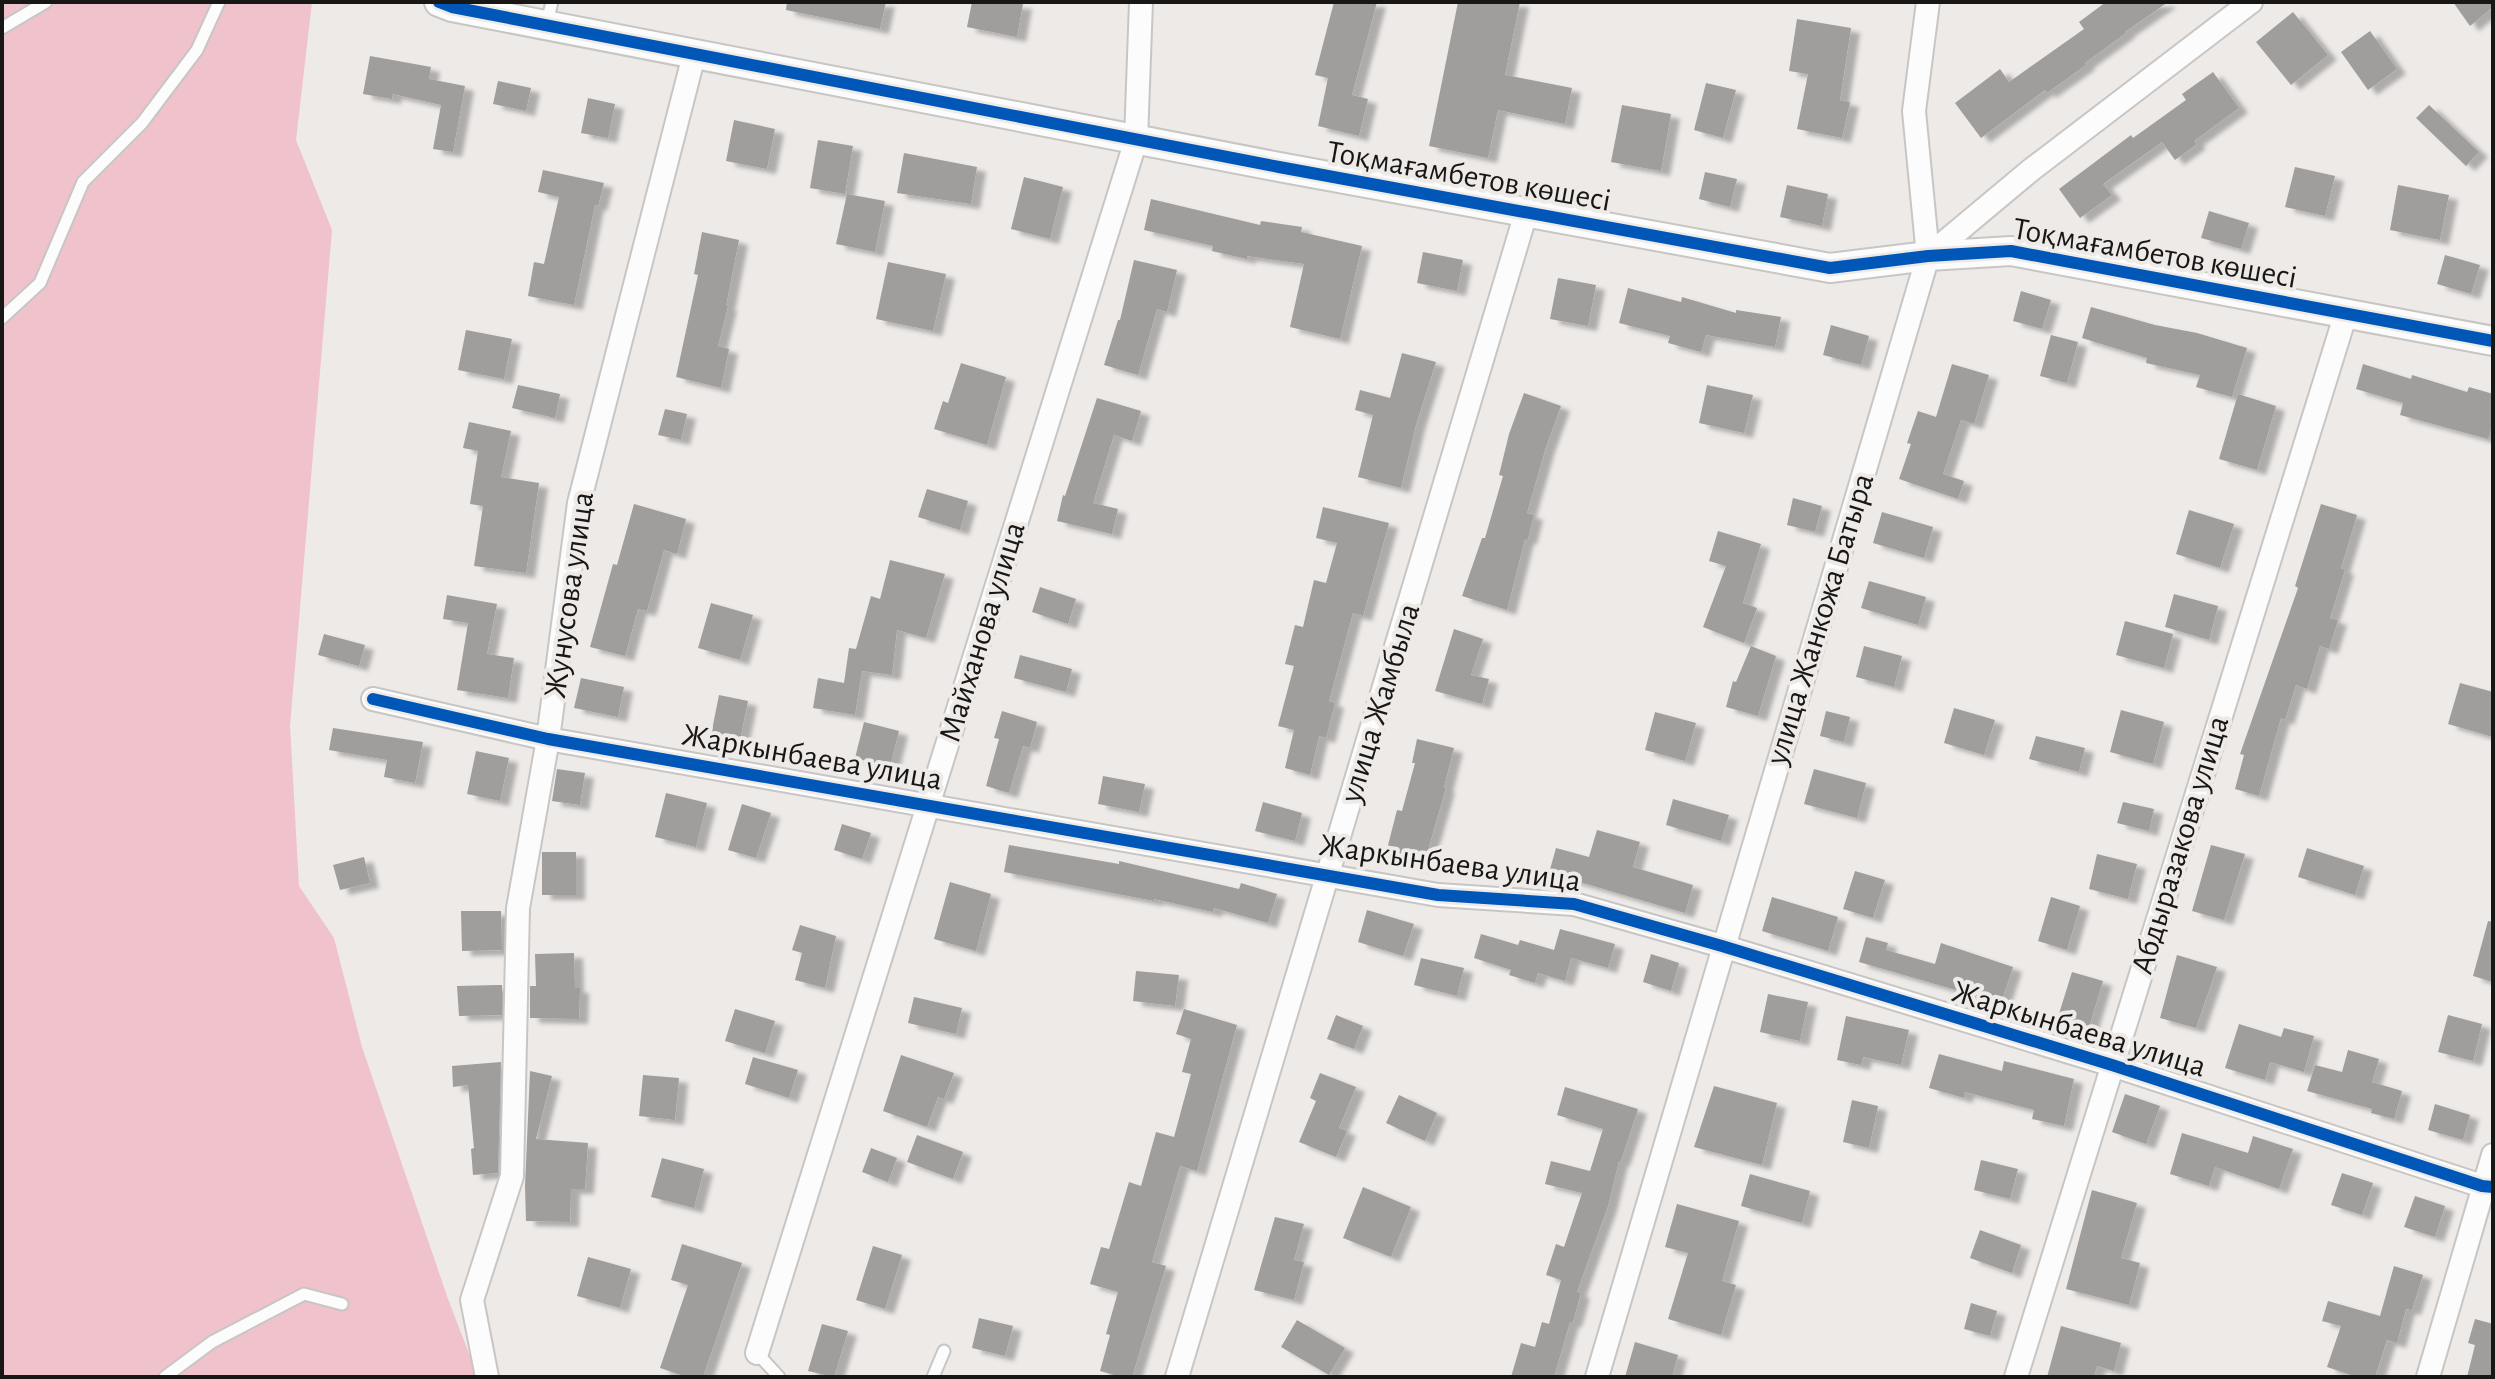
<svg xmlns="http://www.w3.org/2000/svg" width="2495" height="1379" viewBox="0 0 2495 1379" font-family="'Alegreya Sans',sans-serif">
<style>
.green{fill:#f0c2cc}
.building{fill:#9f9e9c;filter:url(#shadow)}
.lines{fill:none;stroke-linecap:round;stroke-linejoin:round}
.service-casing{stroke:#c8c6c4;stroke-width:15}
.minor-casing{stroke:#c8c6c4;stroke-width:26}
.tertiary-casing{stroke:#c8c6c4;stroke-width:32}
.service{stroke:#fcfcfc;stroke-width:11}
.minor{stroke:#fcfcfc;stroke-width:22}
.tertiary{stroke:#fcfcfc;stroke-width:28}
.cycleway-casing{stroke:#eeeae7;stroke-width:17}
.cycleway{stroke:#0057b8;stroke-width:12}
.labels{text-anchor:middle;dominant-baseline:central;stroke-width:8;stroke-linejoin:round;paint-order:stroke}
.street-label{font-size:32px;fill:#181716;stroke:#eeeae7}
</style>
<defs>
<filter id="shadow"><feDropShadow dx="9" dy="5" stdDeviation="2" flood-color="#0004"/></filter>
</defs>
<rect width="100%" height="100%" fill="#edeae8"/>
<path class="green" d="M2,2H312L296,140L332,230L290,726L299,886L334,938L362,1047L448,1299L478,1377H2Z"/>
<path class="building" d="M787,2H886L880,29L786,10Z
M972,2L1023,4L1017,37L967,27Z
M1334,2H1377L1352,95L1368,99L1359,136L1318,126L1328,78L1315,75Z
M1458,2H1520L1505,75L1572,88L1565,124L1498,110L1488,158L1429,146Z
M2106,2H2168L2125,32L2126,33L2085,63L2086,65L2047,93L2045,90L1981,138L1955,103L2000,69L2009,82L2084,29L2079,22Z
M2453,2H2493V7L2470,26Z
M2293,12L2328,55L2291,85L2256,42Z
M1797,19L1851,28L1840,100L1850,102L1842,138L1797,129L1808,74L1789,71Z
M2370,31L2397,69L2368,90L2341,52Z
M370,56L431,67L429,79L465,86L453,152L433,149L441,105L393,94L392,99L363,94Z
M2213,72L2239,108L2194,141L2197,144L2175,160L2162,142L2103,184L2112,195L2080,218L2059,189L2131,135L2133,138L2186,100L2182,94Z
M498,81L531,88L526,111L493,104Z
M1706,83L1736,90L1723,138L1694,130Z
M588,98L615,104L608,138L581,133Z
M1622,105L1671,114L1661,171L1611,162Z
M2429,105L2479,152L2466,166L2416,118Z
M734,120L775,129L767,169L726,161Z
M818,140L853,146L845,194L810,188Z
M904,153L977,167L971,204L897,193Z
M2295,167L2335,176L2325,216L2285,207Z
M543,170L604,183L598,206L595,205L574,305L528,296L534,262L544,264L559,197L538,192Z
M1705,172L1737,179L1730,207L1699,199Z
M1024,177L1063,187L1050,239L1011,229Z
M1787,185L1828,194L1822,226L1780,217Z
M2398,185L2449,195L2440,240L2390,230Z
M847,194L885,201L875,252L836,244Z
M1151,199L1260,225L1261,221L1302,227L1301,232L1362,246L1340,339L1290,327L1304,264L1247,256V259L1212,251L1213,246L1144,230Z
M2209,211L2249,223L2241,249L2201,238Z
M702,232L739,240L726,306H728L718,346L729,349L721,388L676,377L698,275L694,274Z
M1423,252L1463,260L1457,291L1417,283Z
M2445,255L2480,265L2471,294L2437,284Z
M1134,260L1177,270L1167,312L1157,309L1138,375L1104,365L1118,320H1120Z
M888,262L946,274L933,331L876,319Z
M1558,278L1596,285L1588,326L1550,319Z
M1628,288L1681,302L1682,297L1736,313V310L1781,317L1775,347L1706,335L1701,352L1668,343L1670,336L1619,323Z
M2021,291L2051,300L2042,329L2013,321Z
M2091,307L2155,325L2197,333L2247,348L2232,397L2196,387L2200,375L2146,363L2147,358L2082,338Z
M1831,325L1869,336L1861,365L1823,355Z
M466,330L512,339L504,379L458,370Z
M2051,335L2078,342L2067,383L2040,376Z
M1402,353L1436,362L1416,425L1401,488L1358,477L1373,415L1355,410L1360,390L1390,398Z
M961,363L1006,377L987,445L934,429L943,401L948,403Z
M1952,364L1989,375L1974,424L1961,420L1943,474L1964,481L1958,499L1899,479L1911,444L1907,443L1918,411L1936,417Z
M2363,364L2411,379L2412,375L2467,392L2469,387L2493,394V424L2488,439L2400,415L2403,403L2356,389Z
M518,385L560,394L555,418L512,408Z
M1707,385L1753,395L1744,433L1699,423Z
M1524,393L1561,406L1546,447L1527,513L1534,515L1528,539H1525L1507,610L1462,596L1482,538H1485L1503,476L1499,475L1509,434Z
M2238,394L2276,406L2257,470L2219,459Z
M1097,398L1141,411L1132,441L1114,435L1093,503L1118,509L1112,534L1057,521L1063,495L1065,496Z
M665,409L687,414L681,440L658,435Z
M469,422L511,431L501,477L539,483L526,573L474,566L483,506L470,504L478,451L463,448Z
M927,489L968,501L960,530L918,517Z
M1793,498L1822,506L1815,532L1787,525Z
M634,504L686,519L677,554L664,550L647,611L638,609L625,656L590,647L613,564L617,565Z
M2321,504L2357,515L2341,568L2345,570L2330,618L2338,620L2329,649L2320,646L2307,689L2296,685L2285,720L2281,718L2259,796L2235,789L2244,755L2240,754L2298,588L2295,586Z
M1323,507L1389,523L1363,616L1353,613L1329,701L1335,703L1326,738L1319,736L1310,775L1285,768L1294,730L1278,726L1294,666L1285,664L1295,625L1303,627L1314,580L1326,583L1337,543L1316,538Z
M2189,510L2234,524L2220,568L2176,554Z
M1882,512L1933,527L1924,558L1873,543Z
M1718,531L1761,544L1743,603L1757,608L1744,643L1703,627L1726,566L1709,561Z
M890,560L945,574L926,638L897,630L892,675L862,671L855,715L813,708L818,678L844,683L849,648L856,649L871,596L880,599Z
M1869,581L1926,597L1918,625L1861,608Z
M1040,587L1076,599L1068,624L1032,612Z
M2174,594L2218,606L2209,640L2165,627Z
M447,595L497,604L487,654L514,658L508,698L457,690L468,623L443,619Z
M711,603L753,615L740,660L698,648Z
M2125,621L2173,634L2164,668L2116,655Z
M1454,629L1483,639L1471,675L1489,679L1482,704L1435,691Z
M324,634L365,645L359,666L318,655Z
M1751,646L1776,656L1758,716L1726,707L1733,681L1736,682Z
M1864,646L1902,656L1894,687L1856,677Z
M1020,655L1072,669L1066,692L1014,678Z
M581,678L624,687L618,717L574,708Z
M2460,683L2493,692V737L2448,724Z
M719,695L748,701L740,740L711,735Z
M1954,708L1995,720L1984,755L1944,743Z
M2121,710L2164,722L2153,764L2110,752Z
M1002,711L1037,722L1030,748L1023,746L1009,793L986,786L999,739L994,738Z
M1826,711L1850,717L1844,742L1820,736Z
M1655,712L1696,723L1685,761L1645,750Z
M864,722L899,731L890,767L855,758Z
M333,728L423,742L415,783L384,777L387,760L329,750Z
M2036,736L2085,748L2079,772L2029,759Z
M1417,739L1454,748L1444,787L1446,788L1423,867L1385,857L1397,810L1402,811L1415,763H1412Z
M476,751L509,758L500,801L467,794Z
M557,769L585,773L580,805L552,801Z
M1814,769L1866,783L1857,818L1804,804Z
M1103,776L1145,784L1139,812L1098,804Z
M666,793L707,803L696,847L655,837Z
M1673,799L1729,815L1721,841L1666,825Z
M1263,802L1302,813L1295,841L1255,831Z
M2123,802L2154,809L2149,831L2117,823Z
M742,804L771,813L756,858L728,850Z
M842,824L871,833L862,859L834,850Z
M1597,830L1640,842L1633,867L1693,885L1685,913L1549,873L1556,848L1589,857Z
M1009,845L1119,864V861L1239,889L1241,883L1277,894L1268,923L1214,908L1213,912L1154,899V901L1004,872Z
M2211,845L2245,854L2224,920L2192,911Z
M2307,848L2364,866L2355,895L2298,877Z
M542,852H576V895H542Z
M2097,854L2137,864L2128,899L2089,889Z
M364,857L370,883L340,890L333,865Z
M1855,871L1885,880L1873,918L1843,909Z
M950,882L991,894L976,951L934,939Z
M1772,897L1838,917L1828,951L1762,931Z
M2051,897L2080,906L2067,950L2038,941Z
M1367,910L1414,924L1403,956L1358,942Z
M461,911H501L502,950L462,951Z
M2488,921L2493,922V982L2473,976Z
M800,925L836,936L825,988L795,980L802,953L792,950Z
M1560,929L1615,944L1608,968L1571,958L1565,981L1538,973L1535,983L1509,975L1511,970L1474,958L1481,934L1518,945L1520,940L1554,950Z
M1866,937L1888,943L1886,950L1935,964L1941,943L2013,967L2001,1003L1859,962Z
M574,953L575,988H580L579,1019L530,1018V986H536L535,954Z
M1651,954L1679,963L1671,991L1643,982Z
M2177,955L2217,967L2196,1028L2160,1018Z
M1421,958L1464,968L1457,996L1414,985Z
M1136,971L1179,975L1175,1006L1133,1001Z
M2072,972L2103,981L2089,1027L2058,1017Z
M497,985H502V1015L459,1016L457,986Z
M1768,994L1808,1002L1800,1041L1760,1032Z
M914,997L962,1008L956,1034L908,1023Z
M735,1009L775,1021L765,1053L725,1041Z
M1184,1009L1237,1025L1197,1171L1180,1166L1152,1262L1166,1266L1132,1377H1121L1100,1371L1110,1335L1106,1334L1118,1292L1090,1284L1101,1247L1109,1249L1129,1182L1141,1186L1156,1132L1174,1137L1191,1074L1182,1072L1191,1039L1176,1034Z
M1336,1015L1363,1026L1354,1049L1327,1039Z
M2448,1015L2482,1024L2473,1061L2438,1052Z
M1846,1016L1909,1030L1901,1065L1863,1057L1861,1065L1837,1060Z
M2239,1024L2281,1037L2284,1028L2314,1036L2304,1072L2270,1062L2265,1080L2225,1068Z
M2348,1050L2379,1059L2372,1082L2402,1091L2394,1119L2371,1113L2372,1109L2307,1091L2315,1065L2342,1072Z
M1939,1054L2002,1071L2004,1061L2074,1079L2064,1126L2032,1119L2034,1110L1965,1092L1964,1098L1929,1088Z
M901,1055L954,1073L944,1099L938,1097L927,1127L883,1111Z
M753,1057L798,1070L789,1098L745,1084Z
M501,1062L498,1173L473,1175L471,1149L474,1148L468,1085L453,1087L452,1066Z
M530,1071L552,1076L536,1139L588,1143L585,1189H571L570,1222L526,1221L525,1186Z
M1320,1073L1356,1087L1339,1128L1347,1131L1336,1157L1299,1142L1316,1101L1310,1098Z
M643,1075L679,1078L675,1120L639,1116Z
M1714,1086L1777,1103L1762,1165L1694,1147Z
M1565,1087L1638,1109L1621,1161H1619L1608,1206L1577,1292L1581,1293L1573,1322H1570L1554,1377H1511L1521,1343L1535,1347L1542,1322L1549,1324L1561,1280L1546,1275L1556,1244L1564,1247L1582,1193L1545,1184L1551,1161L1590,1171L1603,1129L1557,1115Z
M2125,1094L2160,1106L2146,1144L2112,1132Z
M1399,1095L1437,1113L1425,1141L1386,1123Z
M1852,1100L1878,1106L1869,1148L1843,1142Z
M2435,1104L2470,1115L2463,1140L2428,1130Z
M2182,1133L2248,1153L2253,1136L2293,1149L2279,1189L2215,1167L2209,1186L2170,1174Z
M917,1135L963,1152L953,1179L907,1162Z
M871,1148L897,1158L888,1182L862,1172Z
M662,1158L704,1169L694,1208L651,1197Z
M1981,1160L2018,1169L2010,1199L1974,1190Z
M2342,1173L2373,1183L2362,1215L2331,1205Z
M1750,1174L1810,1191L1802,1223L1741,1206Z
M1363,1187L1411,1207L1391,1257L1343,1238Z
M2092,1190L2137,1203L2121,1258L2140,1263L2129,1305L2066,1289Z
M2415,1196L2445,1206L2435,1237L2404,1227Z
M1677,1204L1739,1221L1722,1281L1736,1285L1721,1335L1668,1319L1688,1253L1665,1247Z
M1275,1217L1304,1224L1294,1260L1304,1262L1294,1300L1254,1290Z
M1980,1230L2021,1245L2012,1273L1970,1258Z
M682,1244L742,1263L703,1377H687L660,1368L688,1285L671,1280Z
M873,1246L902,1255L885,1309L856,1300Z
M588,1257L631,1269L620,1308L577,1296Z
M2394,1266L2423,1275L2412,1310L2406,1309L2397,1343L2387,1340L2375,1377H2357L2327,1367L2341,1326L2322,1321L2328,1301L2380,1316Z
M1971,1303L1997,1311L1990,1336L1964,1329Z
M979,1318L1013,1326L1005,1356L972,1348Z
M2475,1319L2493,1324V1377H2467L2475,1345L2468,1343Z
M1297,1320L1345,1348L1329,1375L1281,1347Z
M822,1324L848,1331L834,1377L808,1371Z
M2061,1326L2121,1343L2114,1371L2097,1366L2094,1377H2047Z
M1635,1342L1678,1355L1672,1377H1625Z"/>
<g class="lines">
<g class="service-casing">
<path id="service" d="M546,26L552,2
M2,28L46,2
M2,318L40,283L83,182L142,123L197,50L219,2
M757,1353L779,1377
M165,1377L212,1342L304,1294L342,1304
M933,1377L944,1351"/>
</g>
<g class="minor-casing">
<path id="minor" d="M1928,256L1914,111L1928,2
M373,699L548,739L1438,895L1574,904L1722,946L2112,1065L2482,1186L2493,1187
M757,1353L1136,140L1141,2
M487,1377L472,1300L512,1176L518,908L548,739L579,503L694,55
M1177,1377L1526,213
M1597,1377L1928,256L2031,170L2251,2
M2016,1377L2346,313
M2428,1377L2493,1155"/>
</g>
<g class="tertiary-casing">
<path id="tertiary" d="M439,2L452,7L1279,167L1830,268L1928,256L2011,251L2493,341"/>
</g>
<use href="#service" class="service"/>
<use href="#minor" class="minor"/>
<use href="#tertiary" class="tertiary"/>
<g class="cycleway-casing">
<path id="cycleway" d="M439,2L452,7L1279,167L1830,268L1928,256L2011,251L2493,341
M373,699L548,739L1438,895L1574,904L1722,946L2112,1065L2482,1186L2493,1187"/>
</g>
<use href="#cycleway" class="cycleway"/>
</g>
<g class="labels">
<g class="street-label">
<text transform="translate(1469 176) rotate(10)">Тоқмағамбетов көшесі</text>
<text transform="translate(2155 253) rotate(10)">Тоқмағамбетов көшесі</text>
<text transform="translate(569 595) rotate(-82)">Жунусова улица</text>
<text transform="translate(1820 619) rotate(-73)">улица Жанкожа Батыра</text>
<text transform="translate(982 632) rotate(-73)">Майханова улица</text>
<text transform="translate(1380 703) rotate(-73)">улица Жамбыла</text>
<text transform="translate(812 757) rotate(10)">Жаркынбаева улица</text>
<text transform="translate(2180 845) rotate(-73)">Абдыразакова улица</text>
<text transform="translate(1450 863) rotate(8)">Жаркынбаева улица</text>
<text transform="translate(2079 1029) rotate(17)">Жаркынбаева улица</text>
</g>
</g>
<rect width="2495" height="1379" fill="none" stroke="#181716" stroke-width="8"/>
</svg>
